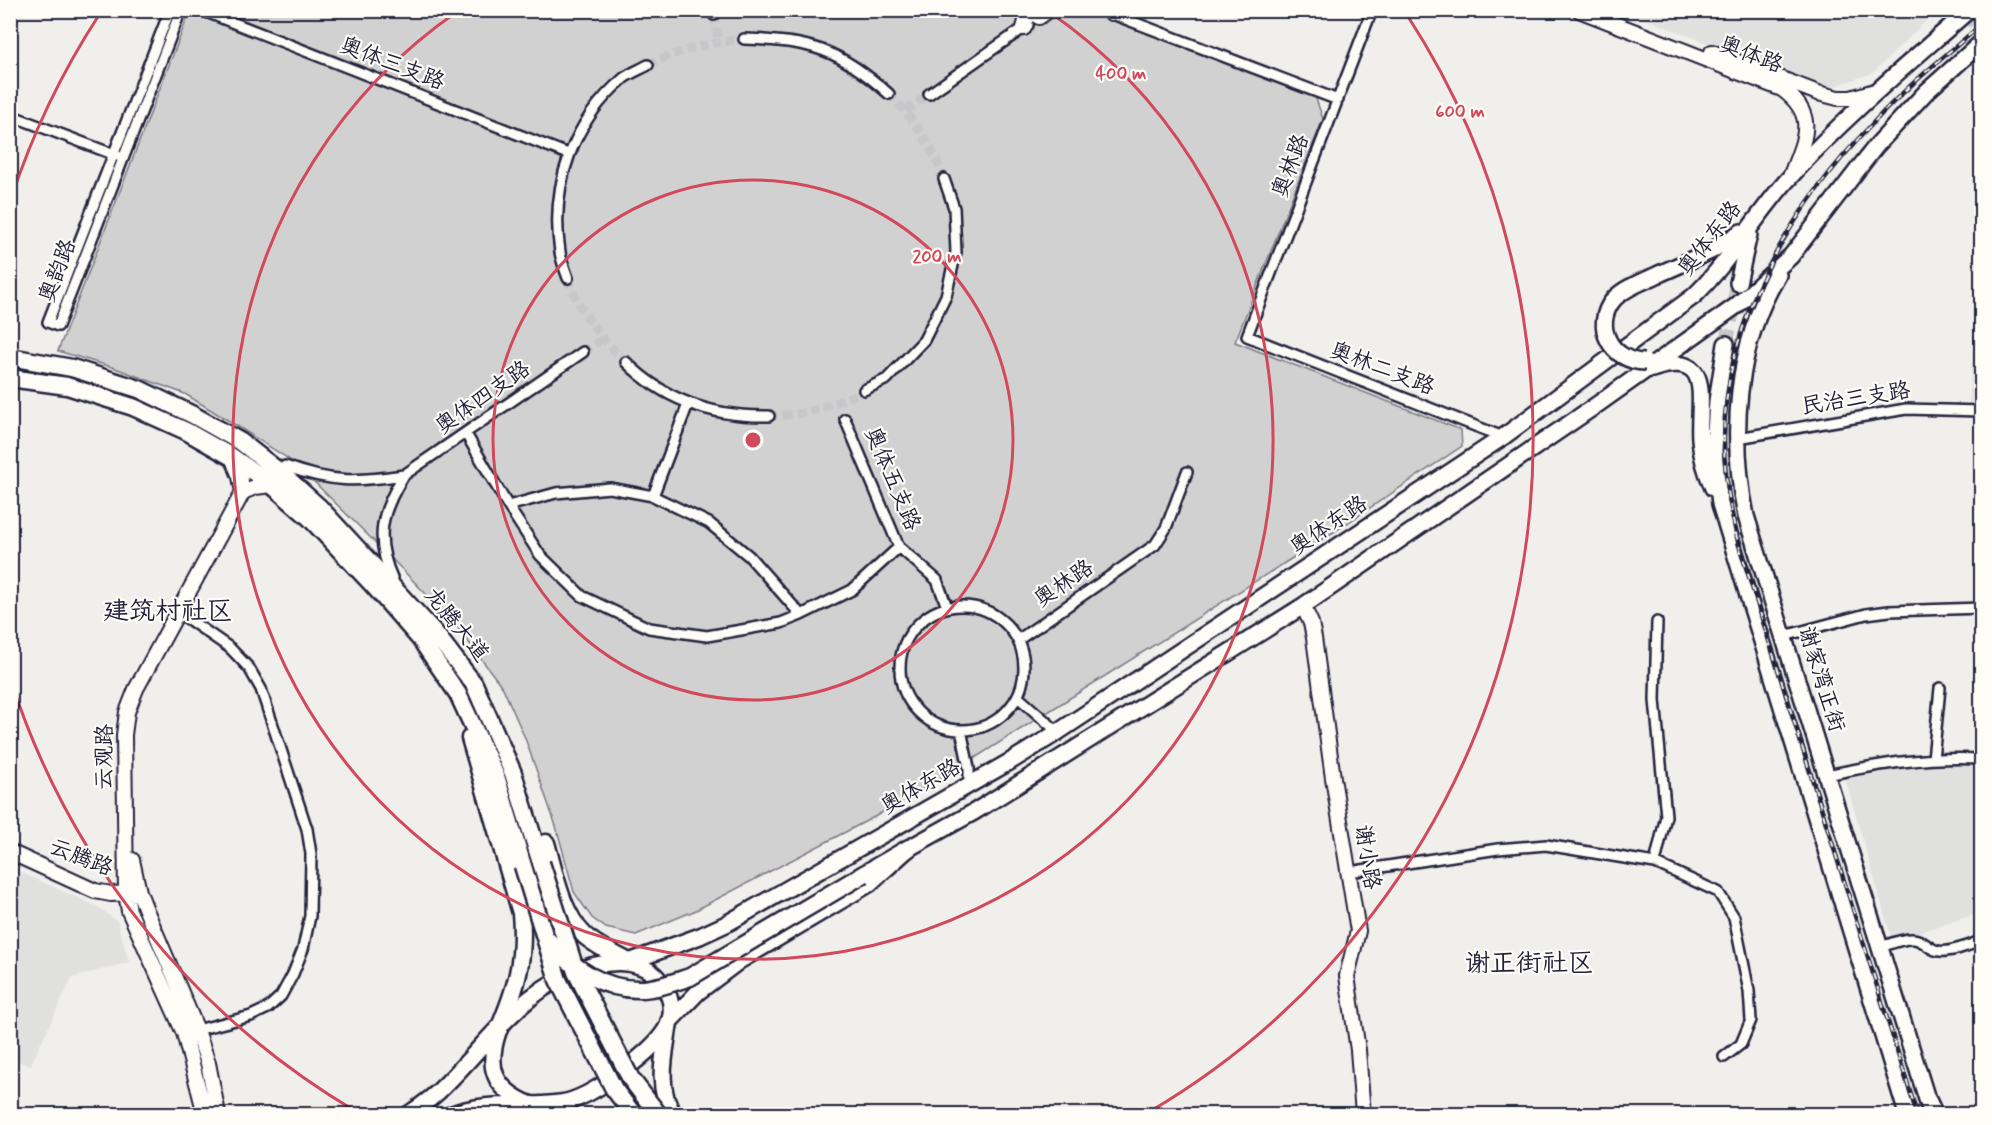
<svg xmlns="http://www.w3.org/2000/svg" width="1992" height="1125" viewBox="0 0 1992 1125" font-family="Mynerve,'LXGW WenKai TC',sans-serif">
<style>
.built{fill:#e0e0df}
.green{fill:#d2d1d1;stroke:#7a7a86;stroke-width:1.5}
.lines{fill:none;stroke-linecap:round;stroke-linejoin:round}
.street-tunnel{stroke:#c7c6c9;stroke-width:9;stroke-dasharray:9 4.5;stroke-linecap:butt}
.primary-tunnel{stroke:#c7c6c9;stroke-width:15;stroke-dasharray:15 8;stroke-linecap:butt}
.street-casing{stroke:#22223b;stroke-width:14}
.secondary-casing{stroke:#22223b;stroke-width:18}
.primary-casing{stroke:#22223b;stroke-width:20}
.highway-casing{stroke:#22223b;stroke-width:21}
.street{stroke:#fdfcf7;stroke-width:9}
.secondary{stroke:#fdfcf7;stroke-width:14}
.primary{stroke:#fdfcf7;stroke-width:15}
.highway{stroke:#fdfcf7;stroke-width:16}
.rail-casing{stroke:#22223b;stroke-width:4.5}
.rail{stroke:#fdfcf7;stroke-width:2;stroke-dasharray:7;stroke-linecap:butt}
.primary-bridge-casing{stroke:#22223b;stroke-width:20;stroke-linecap:butt}
.highway-bridge-casing{stroke:#22223b;stroke-width:21;stroke-linecap:butt}
.primary-bridge{stroke:#fdfcf7;stroke-width:15}
.highway-bridge{stroke:#fdfcf7;stroke-width:16}
.ring{fill:none;stroke:#d1495b;stroke-width:3}
.labels{text-anchor:middle;dominant-baseline:central;stroke-width:4.5;stroke-linejoin:round;paint-order:stroke}
.street-label{font-size:22px;fill:#22223b;stroke:#fdfcf7}
.quarter-label{font-size:26px;fill:#22223b;stroke:#fdfcf7}
.centre{fill:#d1495b;stroke:#fdfcf7;stroke-width:3}
.ring-label{font-size:18px;text-anchor:middle;font-weight:bold;fill:#d1495b;stroke:#fdfcf7;stroke-width:4.5;stroke-linejoin:round;paint-order:stroke}
</style>
<rect width="100%" height="100%" fill="#f0efec"/>
<filter id="ink" filterUnits="userSpaceOnUse"><feTurbulence type="fractalNoise" baseFrequency=".0167" numOctaves="2"/><feDisplacementMap in="SourceGraphic" scale="12" xChannelSelector="R" yChannelSelector="G"/><feConvolveMatrix kernelMatrix="1 2 1 2 8 2 1 2 1" color-interpolation-filters="sRGB"/></filter>
<g filter="url(#ink)">
<path class="built" d="M1625,11H1936L1873,73L1826,89Z
M1981,296V406H1969L1976,297Z
M1965,764L1981,765V913L1892,940L1845,778L1874,770L1909,766Z
M11,868L98,907L117,921L129,962L72,978L30,1066L11,1058Z"/>
<path class="green" d="M190,11H1092L1103,14L1315,96L1323,119L1235,342L1461,430L1462,446L1340,528L959,768L876,816L694,911L636,935L606,928L592,918L574,892L556,826L525,738L503,688L455,624L393,560L295,463L234,424L185,394L115,368L58,351Z"/>
<g class="lines">
<path class="street-tunnel" d="M714,15L719,42
M648,65C679,50 710,43 744,39
M889,94C913,118 933,147 944,179
M906,111L929,94
M568,278C578,311 601,338 626,362
M583,352L602,339
M769,416C803,416 835,405 864,390"/>
<path class="primary-tunnel" d="M1972,10V18L1982,36
M1726,344L1738,283"/>
<g class="street-casing">
<path id="street" d="M170,10L48,322L58,326L181,10
M201,10L568,154
M713,10L714,15
M1372,10L1247,336L1503,437
M1107,12L1338,100
M744,39C811,41 839,49 889,94
M929,94L1028,25
M10,115L118,156
M568,278C565,269 561,260 560,252C550,185 573,121 624,78C631,73 641,69 648,65
M626,362C665,401 715,417 769,416
M864,390L887,379L924,340L946,296L956,252L954,208L944,179
M845,419L899,547L937,580L947,607
M466,434L508,506L540,555L582,596L649,628L707,636L781,623L801,615L852,590L899,547
M1738,438L1906,409L1982,411
M285,466C332,483 356,482 404,475C381,512 374,538 393,580
M404,475L583,352
M653,496L688,404
M508,506L556,493L610,488L653,496L709,523L749,556L801,615
M900 668a62 62 0 1 1 124 0a62 62 0 1 1-124 0Z
M178,612L230,648L249,668L261,689L307,829L311,854L310,916L303,949L293,974L281,996L268,1008L251,1016L197,1030
M1784,636L1866,614L1889,611L1982,608
M1018,640L1155,545L1166,528L1187,472
M1018,697L1058,732
M961,730L969,768V785
M1933,759L1940,688
M1827,775C1879,764 1928,756 1982,759
M1655,863L1666,816L1655,700L1657,622
M1349,872L1498,849L1546,845L1655,863L1718,892L1734,917L1749,991L1751,1020L1741,1044L1724,1057
M1880,947C1890,944 1903,938 1913,939C1922,939 1927,947 1935,950C1945,955 1971,945 1982,940"/>
</g>
<g class="secondary-casing">
<path id="secondary" d="M1108,10L1111,13
M1579,10L1782,89C1819,116 1804,139 1791,175
M1039,17L1049,10
M1024,28L1029,10
M1712,52L1818,93L1838,98H1851L1875,91
M232,457L240,477L243,492L255,487L272,485
M1303,606L1311,623L1314,638L1333,778L1358,931L1347,976L1358,1050L1363,1114
M10,852L95,891L111,894L134,893
M132,860L139,892L146,910L197,1030L208,1063L218,1114
M205,1114L184,1033L129,911L126,893L124,735L127,712L136,689L243,492"/>
</g>
<g class="primary-casing">
<path id="primary" d="M1659,274L1711,251L1741,232
M1778,275C1735,346 1730,436 1746,516L1931,1112
M1738,283L1749,234
M1726,344L1717,401L1714,451L1720,504L1907,1114
M1652,369C1716,348 1697,402 1700,439C1701,456 1706,472 1713,488
M629,962L700,936L726,924L1011,761L1058,732L1503,437L1694,296C1731,260 1756,214 1791,176C1845,116 1908,64 1969,10
M669,1022L698,992L739,961L869,884L909,848L974,812L1303,606L1598,404L1736,306L1791,256L1876,146L1926,92L1982,42
M498,1032C486,1068 494,1089 529,1104
M409,1114C421,1106 434,1097 444,1086C484,1047 516,998 569,974C599,961 643,953 663,985C671,997 673,1007 670,1020C664,1041 631,1065 613,1078C598,1088 578,1101 560,1103C523,1108 487,1101 452,1114"/>
</g>
<g class="highway-casing">
<path id="highway" d="M10,357L72,368L139,389L193,415L241,442L281,473L319,507L434,632L474,684L513,773L541,863
M10,378L67,386L133,407L186,431L232,457L272,485L310,518L373,585L421,640L458,694L496,776L523,866
M470,738L521,913C525,959 517,987 499,1029
M546,843C555,874 561,912 584,935C596,946 614,954 629,962
M864,874L909,848
M669,1022C665,1052 655,1087 673,1114
M1928,1101L1934,1114
M532,1105L559,1114"/>
</g>
<use href="#street" class="street"/>
<use href="#secondary" class="secondary"/>
<use href="#primary" class="primary"/>
<use href="#highway" class="highway"/>
<g class="rail-casing">
<path id="rail" d="M1917,1114L1738,542C1730,508 1724,474 1724,439C1725,316 1792,208 1874,122C1907,86 1945,56 1982,24"/>
</g>
<use href="#rail" class="rail"/>
<g class="primary-bridge-casing">
<path id="primary-bridge" d="M1645,362C1612,362 1591,326 1614,299C1625,287 1645,281 1659,274"/>
</g>
<g class="highway-bridge-casing">
<path id="highway-bridge" d="M541,863L576,972L631,1079L658,1114
M523,866L558,980L614,1089L633,1114
M545,937C569,965 601,990 640,989C657,989 674,982 690,977L864,874"/>
</g>
<use href="#primary-bridge" class="primary-bridge"/>
<use href="#highway-bridge" class="highway-bridge"/>
</g>
</g>
<g class="ring">
<circle cx="753" cy="440" r="260"/>
<path d="M1048 11A520 520 0 1 1 458 11"/>
<path d="M357 1112A780 780 0 0 1 11 681M11 199A780 780 0 0 1 99 15M1407 15A780 780 0 0 1 1149 1112"/>
</g>
<g class="labels">
<g class="street-label">
<text transform="translate(1751 55) rotate(21)">奥体路</text>
<text transform="translate(392 64) rotate(21)">奥体三支路</text>
<text transform="translate(1291 166) rotate(-69)">奥林路</text>
<text transform="translate(1710 239) rotate(-52)">奥体东路</text>
<text transform="translate(58 271) rotate(-69)">奥韵路</text>
<text transform="translate(1382 369) rotate(21)">奥林二支路</text>
<text transform="translate(483 398) rotate(-35)">奥体四支路</text>
<text transform="translate(1856 399) rotate(-9)">民治三支路</text>
<text transform="translate(892 479) rotate(67)">奥体五支路</text>
<text transform="translate(1329 526) rotate(-34)">奥体东路</text>
<text transform="translate(1064 584) rotate(-34)">奥林路</text>
<text transform="translate(456 625) rotate(51)">龙腾大道</text>
<text transform="translate(1821 679) rotate(73)">谢家湾正街</text>
<text transform="translate(105 757) rotate(-89)">云观路</text>
<text transform="translate(921 787) rotate(-30)">奥体东路</text>
<text transform="translate(1367 857) rotate(81)">谢小路</text>
<text transform="translate(81 858) rotate(21)">云腾路</text>
</g>
<g class="quarter-label">
<text x="168" y="612">建筑村社区</text>
<text x="1529" y="964">谢正街社区</text>
</g>
</g>
<circle cx="753" cy="440" r="9" class="centre"/>
<g class="ring-label">
<text x="1121" y="79">400 m</text>
<text x="1460" y="117">600 m</text>
<text x="937" y="262">200 m</text>
</g>
<rect width="1992" height="1125" fill="none" stroke="#fdfcf7" stroke-width="36"/>
<rect x="18" y="18" width="1956" height="1089" fill="none" stroke="#22223b" stroke-width="2" filter="url(#ink)"/>
</svg>
